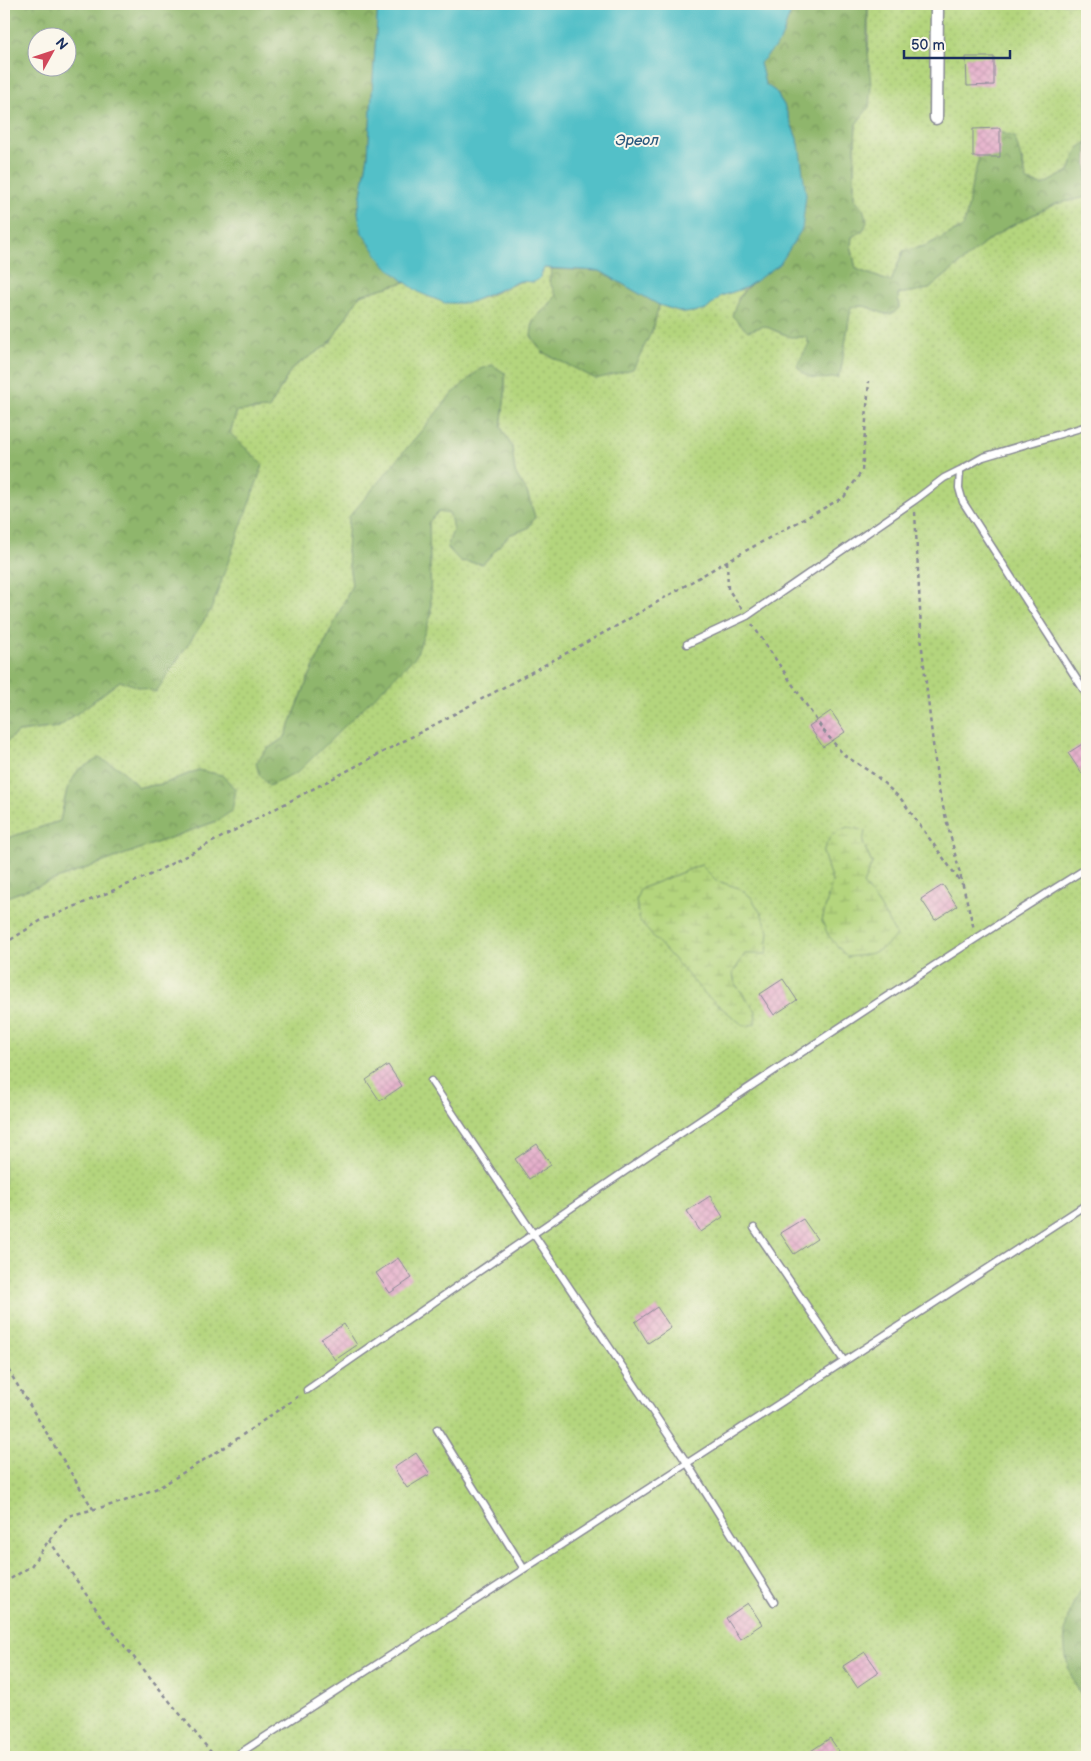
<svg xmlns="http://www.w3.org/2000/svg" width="1091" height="1761" viewBox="0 0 1091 1761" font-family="'Balsamiq Sans',sans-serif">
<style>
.grass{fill:url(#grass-dots);stroke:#68826e;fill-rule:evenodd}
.forest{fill:url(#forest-crowns);stroke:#557265;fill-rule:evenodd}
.wetland{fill:url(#wetland-marsh);stroke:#68826e}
.water{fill:#52c0c8;stroke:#367893}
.building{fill:url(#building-cross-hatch)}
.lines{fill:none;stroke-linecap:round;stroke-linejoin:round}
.lane-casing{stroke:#888995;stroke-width:9}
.street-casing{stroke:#888995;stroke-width:15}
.path{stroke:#888995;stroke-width:2.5;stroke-dasharray:4 4;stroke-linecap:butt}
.lane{stroke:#fff;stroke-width:6}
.street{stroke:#fff;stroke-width:12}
.labels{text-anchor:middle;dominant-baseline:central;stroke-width:4;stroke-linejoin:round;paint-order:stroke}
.water-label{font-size:15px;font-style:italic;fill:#2c5a7e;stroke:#fbf7ec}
</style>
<defs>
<pattern id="grass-dots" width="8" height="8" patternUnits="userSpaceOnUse" patternTransform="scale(1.25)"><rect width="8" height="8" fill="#b4d57d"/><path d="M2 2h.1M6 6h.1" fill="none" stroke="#9ab76e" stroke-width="1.8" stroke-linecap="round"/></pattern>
<pattern id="forest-crowns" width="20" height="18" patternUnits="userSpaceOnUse" patternTransform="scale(1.25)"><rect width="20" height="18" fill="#8fb66c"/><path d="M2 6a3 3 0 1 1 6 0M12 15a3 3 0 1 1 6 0" fill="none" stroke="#74945c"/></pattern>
<pattern id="wetland-marsh" width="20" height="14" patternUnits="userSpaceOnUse" patternTransform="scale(1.25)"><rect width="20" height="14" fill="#b4d57d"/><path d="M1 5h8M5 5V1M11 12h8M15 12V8" fill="none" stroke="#9ab76e"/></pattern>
<pattern id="building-cross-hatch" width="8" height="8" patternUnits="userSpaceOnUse" patternTransform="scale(1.25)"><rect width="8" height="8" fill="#e4acc9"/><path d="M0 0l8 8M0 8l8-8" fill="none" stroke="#c394af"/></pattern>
</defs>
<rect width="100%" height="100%" fill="#fbf7ec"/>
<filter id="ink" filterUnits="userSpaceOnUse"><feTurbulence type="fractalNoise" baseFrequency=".02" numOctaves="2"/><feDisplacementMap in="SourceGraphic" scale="10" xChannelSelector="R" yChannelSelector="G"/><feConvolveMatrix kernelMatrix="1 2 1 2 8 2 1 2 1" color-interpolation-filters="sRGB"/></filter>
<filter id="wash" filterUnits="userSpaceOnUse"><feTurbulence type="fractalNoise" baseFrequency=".0096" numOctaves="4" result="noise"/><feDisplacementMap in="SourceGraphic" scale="20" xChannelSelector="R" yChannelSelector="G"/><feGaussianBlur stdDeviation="1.12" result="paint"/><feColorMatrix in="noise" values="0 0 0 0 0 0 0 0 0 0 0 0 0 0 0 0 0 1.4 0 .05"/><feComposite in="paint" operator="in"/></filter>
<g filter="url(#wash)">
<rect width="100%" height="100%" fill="#f6e3cc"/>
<path class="grass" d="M868,4H1087V142L1078,149L1069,171L1042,185L1027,181L1022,159L967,213L963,227L925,246L903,251L891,282L856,269L851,245L852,237L864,229L863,208L854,198V169L856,124L869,107Z
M1087,197V1581L1077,1595L1078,1691L1087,1702V1757H4V898L217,821L198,770L163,784L138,787L121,769L67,789L60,821L4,839V744L18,732L59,727L120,681L230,433L237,411L269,409L292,368L329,344L360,295L405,282C451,315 470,304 517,283C533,276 533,291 544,268L552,269L549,281L556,295L549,305L533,320L542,352L562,361L653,329L659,305L685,313L706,310L721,296L745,288L737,301C759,322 774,337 806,337L809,344L841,370L851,307L866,306L887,315L899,308L898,294L929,289L985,243L1007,228L1055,204ZM505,372V395L501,427L512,447L515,473L527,492L535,517L528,528L509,535L483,564L453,530L450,513L438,512L429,522L431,615L256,763L266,750L285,737L308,679L352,585L347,551ZM863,843L872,864L862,884L879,905L822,921L832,882ZM701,865L717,881L745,954L733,973L735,984L756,1011L640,889Z"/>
<path class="forest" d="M4,4H378L368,156L358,212L384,264L405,282L360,295L329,344L292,368L269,409L237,411L230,433L263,465L211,610L156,692L120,681L59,727L18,732L4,744ZM38,38H68V68H38Z
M792,4H868L867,39L871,86L869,107L856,124L854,169V198L863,208L867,222L864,229L852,237L851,245L856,269L891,282L903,251L925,246L963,227L967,213L972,183L981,150L999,132L1015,137L1027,181L1042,185L1069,171L1078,149L1087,142V197L1055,204L1007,228L985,243L929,289L898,294L899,308C888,321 880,310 867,307C862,305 856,307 851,307L841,370L838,377C822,380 806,381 797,365L809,344L806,337H791L764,326L748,331L732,316C741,285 755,281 780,264L799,144L784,105L775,91L765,84L760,63L780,41L792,8Z
M552,269L600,271L659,305L653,329L633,369L596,379L542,352L531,336L533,320L549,305L556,295L549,281Z
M492,365L505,373V395L501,427L512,447L515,473L527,492L535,517L528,528L509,535L483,564L460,561L447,547L453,530L450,514L438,512L429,522L431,615L416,656L297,773L269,786L259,774L256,763L266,750L285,737L308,679L352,585L347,551L349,517L452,394L480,369Z
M99,758L121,769L138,787L163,784L198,770L222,775L236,790L232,811L217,821L4,898V839L60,821L67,789L78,770Z
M1087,1581V1702C1070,1683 1061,1652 1066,1626C1069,1610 1078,1594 1087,1581Z"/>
<path class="wetland" d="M848,827L865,831L863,843L872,864L863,884L879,905L896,935C883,953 868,955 847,957L828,935L822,921L832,882L823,852C830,835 832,833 848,827Z
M701,865L717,881L739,888L751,897L763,917L769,931L767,954H745L733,973L735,984L756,1011L755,1024L744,1026L707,996L640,922L636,900L640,889Z"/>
<path class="water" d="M378,4H792V8L780,42L760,63L765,84L775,91L784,105L799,144L806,195L802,229L780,264L745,288L721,296L706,310L685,313L659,305L600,271L544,268L539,279L534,282L520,281L468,303H445L420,293L405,282L384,264L362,233L358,212L368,156Z"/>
<g id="blocks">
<path class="building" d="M966,57H994V85L967,86Z
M1000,128V157H973V129Z
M831,711L845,732L823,747L809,726Z
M1087,741V771L1082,774L1068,753Z
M943,885L957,906L935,920L921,899Z
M783,979L797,1000L774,1015L760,994Z
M388,1065L402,1086L380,1101L366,1080Z
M537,1144L551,1165L529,1179L515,1159Z
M710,1196L723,1217L701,1232L687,1211Z
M803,1219L817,1239L794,1254L780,1233Z
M398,1258L412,1278L390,1293L376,1273Z
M657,1307L671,1328L648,1343L635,1322Z
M344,1324L357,1345L335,1360L321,1339Z
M416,1453L430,1474L407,1488L394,1468Z
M748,1603L762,1624L740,1639L726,1618Z
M865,1652L879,1672L857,1687L843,1666Z
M830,1738L843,1757H811L808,1753Z"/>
</g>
</g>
<g filter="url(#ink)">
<use href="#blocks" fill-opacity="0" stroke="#888995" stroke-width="1"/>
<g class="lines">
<g class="lane-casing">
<path id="lane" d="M1087,426L983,457L960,470L959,488L963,502L1087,695
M687,644L747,616L915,500L944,478L960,470
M431,1081L687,1463L774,1602
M754,1228L844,1361
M307,1390C564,1212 822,1034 1087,868
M437,1429L524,1569
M234,1757L1087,1204"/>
</g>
<g class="street-casing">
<path id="street" d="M936,118L937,4"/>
</g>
<path class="path" d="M915,512L922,648L938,787L974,929
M727,561L728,589L742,609
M752,624L823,730L844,755L875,775L901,799L962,884
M4,944L40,921L148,876L434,725L620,624L727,561L844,497L862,471L869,381
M4,1363L93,1509
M49,1540L105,1622L215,1757
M4,1583L31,1566L49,1540L68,1516L122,1502L160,1487L228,1445L300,1395"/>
<use href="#lane" class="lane"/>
<use href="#street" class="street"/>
</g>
</g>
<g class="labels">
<g class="water-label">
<text x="637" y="140">Эреол</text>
</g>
</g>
<rect width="1091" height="1761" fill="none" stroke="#fbf7ec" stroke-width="20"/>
<g transform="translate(52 52) rotate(50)"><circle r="24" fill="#fbf7ec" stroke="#a1a7b3"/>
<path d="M0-4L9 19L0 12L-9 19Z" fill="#d1495b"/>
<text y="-8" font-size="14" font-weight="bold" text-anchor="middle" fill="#1b2f5e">N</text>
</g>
<path d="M904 50v8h106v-8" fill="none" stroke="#1b2f5e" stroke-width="2.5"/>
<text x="911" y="50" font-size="15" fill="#1b2f5e" stroke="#fbf7ec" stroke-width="4" paint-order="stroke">50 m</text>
</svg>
